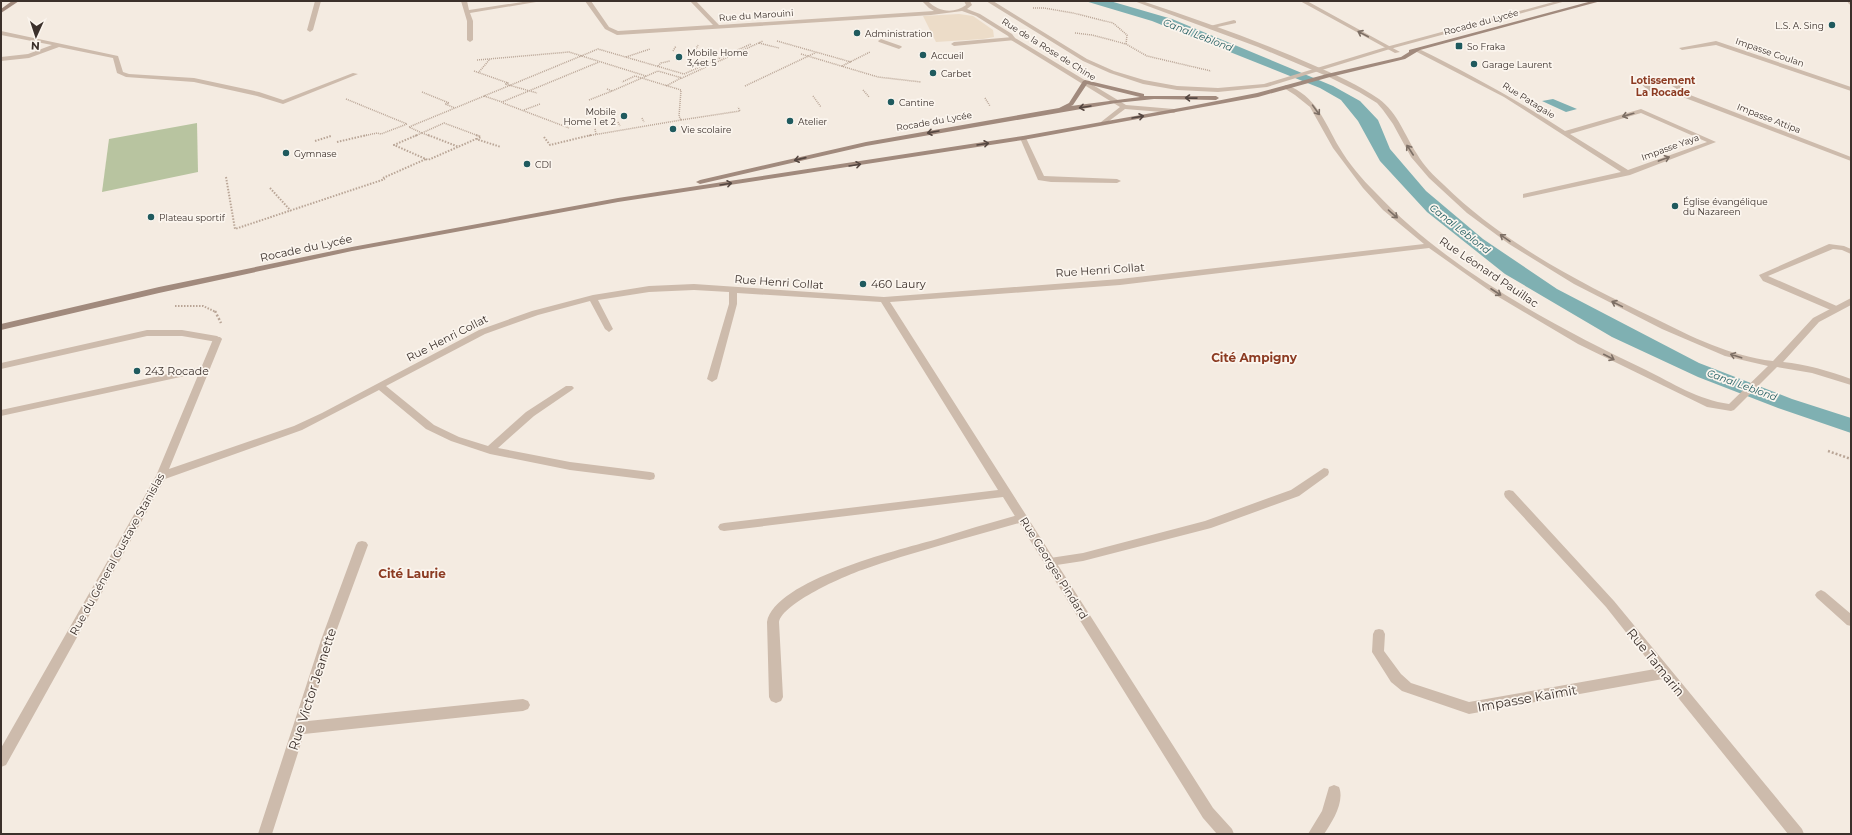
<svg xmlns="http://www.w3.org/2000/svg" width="1852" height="835" viewBox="0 0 1852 835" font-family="Montserrat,sans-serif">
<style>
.green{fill:#b8c4a0}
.plaza{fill:#ecdcc8}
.water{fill:#7fb0b2}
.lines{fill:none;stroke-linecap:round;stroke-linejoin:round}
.path-far2{stroke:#b9a596;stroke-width:1.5;stroke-dasharray:1 1;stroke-linecap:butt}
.path-far1{stroke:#b9a596;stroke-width:2;stroke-dasharray:1.5 1.5;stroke-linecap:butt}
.path{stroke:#b9a596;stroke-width:2.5;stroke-dasharray:2 2;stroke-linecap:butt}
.lane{fill:#cdbbac;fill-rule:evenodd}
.street{fill:#cdbbac;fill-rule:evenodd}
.secondary{fill:#a18a7d;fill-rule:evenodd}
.oneway{stroke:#7d6f65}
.oneway2{stroke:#544640}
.poi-dot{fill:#1f5a5e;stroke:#fbf5ee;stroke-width:1.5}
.labels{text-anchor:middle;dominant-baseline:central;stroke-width:3.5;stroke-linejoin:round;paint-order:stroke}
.far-street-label{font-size:9px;fill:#3b302b;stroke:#fbf5ee}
.far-poi-label{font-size:9px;fill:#3b302b;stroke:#fbf5ee;text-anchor:start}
.far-water-label{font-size:10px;font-style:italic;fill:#1f5a5e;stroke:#fbf5ee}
.far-neighbourhood-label{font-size:10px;font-weight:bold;fill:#8c3b22;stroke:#fbf5ee}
.street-label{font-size:11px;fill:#3b302b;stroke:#fbf5ee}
.poi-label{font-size:11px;fill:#3b302b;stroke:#fbf5ee;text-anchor:start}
.neighbourhood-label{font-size:12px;font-weight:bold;fill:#8c3b22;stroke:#fbf5ee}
.near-street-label{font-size:13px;fill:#3b302b;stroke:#fbf5ee}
</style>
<rect width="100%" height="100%" fill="#f4ebe1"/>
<path class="green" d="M197,123L198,172L102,192L109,139Z"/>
<path class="plaza" d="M959,14L973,16L993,30L994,37L983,39L936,42L923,16Z"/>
<path class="water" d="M1085,1H1110L1172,19L1333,86L1360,101L1378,120L1390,149L1426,191L1483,239L1557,289L1699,363L1792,399L1851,418V433L1778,408L1698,377L1612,337L1505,274L1427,212L1380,161L1358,121L1341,100L1320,88L1152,21Z
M1553,99L1577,109L1566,112L1542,101Z"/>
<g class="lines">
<path class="path-far2" d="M1033,8H1044L1073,13L1113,23L1127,35L1126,44
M1075,33L1092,35L1126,44L1147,56L1211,71
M777,41L851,62
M759,43L779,48
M673,51L676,46
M695,51L698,45
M801,54L878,77L921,82
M626,57L650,49
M477,60L569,52L646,76
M658,66L661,63L670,61
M842,66L870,52
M474,71L508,83L505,84L537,93
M478,73L490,59
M666,86L681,78
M745,86L817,52
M607,89L612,91L658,71L682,78L763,41
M863,90L869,97
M422,92L449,103L445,104L455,108
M484,96L502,102L599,62
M813,96L821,107
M985,98L990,106
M346,99L407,124L381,134L377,133L363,136
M589,100L612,91
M503,103L569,128
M524,110L540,104
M642,118L644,122
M681,120L740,111L738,107
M618,122L620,126
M595,129L596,134
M422,133L444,123L479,136
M422,133L430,136
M415,136L422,133L409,127L598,49L684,74L751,44
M587,136L681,120L679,116L681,90L635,76L622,82"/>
<path class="path-far1" d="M417,135L394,145L428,160L476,139L501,147
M428,135L459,147
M476,135L481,137L477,139
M544,137L550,145L591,135
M315,141L331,136
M337,142L367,135
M226,177L235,229L385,179
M383,178L426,159
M270,188L291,211
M175,306H203L216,312"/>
<path class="path" d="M215,311L221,323
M1828,451L1851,459"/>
<path class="lane" d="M986,1H993L1087,59L1114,71L1144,80L1177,86L1218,88L1264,84L1386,47L1557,1H1566L1390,49L1267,87L1218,92L1177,90L1143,84L1110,73L1083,61Z
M1234,20L1236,21V23L1213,28L1210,26Z
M1,31L118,56L123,72L129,74L194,78L259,92L283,100L353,73L358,74L283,104L257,96L194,82L126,77L117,73L113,58L59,47L29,58L1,61V57L28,54L52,45L1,35Z
M1013,37L1015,38V40L954,46L951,44L954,42Z
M881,39L901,46L902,47L899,49L879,42L878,41Z
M1023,136L1026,138L1044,176L1117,179L1121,181L1117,183L1051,182L1038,180L1020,138Z
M1829,244L1844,246L1851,249V254L1842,250L1833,249L1768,276L1839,307L1840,309L1839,311H1833L1763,281L1759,275Z
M147,330H182L217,336L222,339L217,342L182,336H147L1,369V363Z
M205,366L210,369L208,371L1,416V410Z
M1324,468L1328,469L1329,472L1328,475L1299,496L1211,528L1083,561L1050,566L1046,565L1044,562L1046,559L1050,558L1083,553L1205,521L1291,490Z
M1022,514L1026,515L1028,518L1026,521C972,537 916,551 862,570C844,576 783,603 779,622L783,697L781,701L776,703L771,701L769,697L767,622C775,580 898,550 934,540C963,531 993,522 1022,514Z
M1334,785L1339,787C1345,802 1332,822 1324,834H1308L1322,811L1329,787Z"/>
<path class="street" d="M315,1H321L313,30L310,32L307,30Z
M461,1H467L469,10L529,1H542L470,13L473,21V40L470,42L467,40V21Z
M585,1H591L609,27L618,31L713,25L690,1H696L719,25L934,11L929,8L922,1H928C938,12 954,14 966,5L964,1H970L972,5L967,9L980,14L1012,34L1015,38L1126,105L1174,109L1177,111L1174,113L1125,109L1105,124H1101V122L1120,107L1011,40L1008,36L976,16L962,11L931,15L617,35L605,29Z
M1134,1H1142C1200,20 1258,41 1313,65C1336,75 1359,85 1379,99C1398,113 1405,136 1417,154C1424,166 1434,176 1444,185C1503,243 1580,283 1654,318C1692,337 1730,356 1773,361L1813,318L1851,298V305L1819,322L1783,362C1806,364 1829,371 1851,379V385L1812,373L1777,367L1734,410L1731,411L1707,407L1578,344L1497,296L1429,248L1120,285L890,302L1213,808L1232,829L1234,834H1217L1203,818L1003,497L724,531L720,530L718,527L720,524L724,523L998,490L881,302L737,293V304L717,379L712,382L707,379L729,304V292L694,290L649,292L598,300L613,329L609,332L605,329L590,301L538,315L485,334L386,386L434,425L459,437L488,446L526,412L566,386H572L574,388L572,390L534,416L498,448L570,462L650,472L654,473L655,476L654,479L650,480L570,470L490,454L451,441L426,429L379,390L302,430L165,479L6,765L1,767V748L156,476L214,337H220L222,339L169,469L294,426L322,413L479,330L532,311L593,295L649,286L694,284L884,297L1120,279L1424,244L1383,210L1363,188L1333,148L1310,107L1295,95L1284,88L1283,87L1286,85C1316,95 1325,123 1339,147C1349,164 1362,179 1375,192C1447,269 1552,325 1646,370C1672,383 1699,400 1729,404L1768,366L1725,356L1662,329L1574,284L1509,244L1467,213L1429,178L1411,157L1393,124L1383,110L1377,103L1359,92L1329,77L1258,47Z
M1300,1H1307L1400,52L1395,53Z
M1847,1H1851V5L1849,4Z
M1716,41L1851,87V91L1716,45L1682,50L1679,48Z
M1415,49H1419C1470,74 1517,100 1565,131L1641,109L1716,142L1630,175L1523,198V194L1621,172L1504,97L1415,51ZM1641,113L1707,142L1628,170L1570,134Z
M1653,78C1666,78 1679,81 1687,91L1685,93L1851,157V161L1680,96C1666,97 1650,96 1641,83ZM1653,82L1669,84L1680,91C1671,96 1654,92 1648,84Z
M1509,490L1513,491L1614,601L1802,829L1804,834H1788L1663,679L1469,714L1402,691L1391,682L1372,652L1373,634L1375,630L1379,629L1383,630L1385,634L1384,651L1401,674L1411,683L1469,702L1655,669L1606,607L1505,497L1504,494L1505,491Z
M362,541L366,542L368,545L333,640L308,721L523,699L528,701L530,705L528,709L523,711L304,734L272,834H258L321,640L356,545L358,542Z
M1821,590L1825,592L1851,614V626L1847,625L1817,598L1815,595L1817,592Z"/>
<path class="secondary" d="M12,1H19L1,13V9Z
M1592,1H1601L1420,50L1405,59L1330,77L1258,97L1023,140L618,202L352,251L159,293L1,330V324L159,287L352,247L618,198L1023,136L1191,106L1257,93L1327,74L1401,57L1409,52V50Z
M1085,80L1144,94V96H1216L1219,98L1216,100L1154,99L1116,103L866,146L700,184L696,182L700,180L866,142L1059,108L1069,103L1083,81ZM1087,84L1140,97L1071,106L1073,105Z"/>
</g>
<defs><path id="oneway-shaft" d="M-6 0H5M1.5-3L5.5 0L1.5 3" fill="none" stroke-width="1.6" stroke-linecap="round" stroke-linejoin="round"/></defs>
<g class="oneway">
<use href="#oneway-shaft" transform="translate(1363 34) rotate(-152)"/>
<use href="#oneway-shaft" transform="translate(1316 110) rotate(54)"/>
<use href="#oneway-shaft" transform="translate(1628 115) rotate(164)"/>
<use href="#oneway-shaft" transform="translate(1410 150) rotate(-123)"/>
<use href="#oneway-shaft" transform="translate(1664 159) rotate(-20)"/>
<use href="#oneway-shaft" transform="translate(1393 214) rotate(41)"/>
<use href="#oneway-shaft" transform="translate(1505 238) rotate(-145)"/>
<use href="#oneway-shaft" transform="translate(1496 292) rotate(33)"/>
<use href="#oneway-shaft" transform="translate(1617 304) rotate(-154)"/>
<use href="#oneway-shaft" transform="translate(1736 356) rotate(-162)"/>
<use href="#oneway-shaft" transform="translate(1609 357) rotate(27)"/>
</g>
<g class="oneway2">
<use href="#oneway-shaft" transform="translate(1191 98) rotate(-179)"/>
<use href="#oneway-shaft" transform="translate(1085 107) rotate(171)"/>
<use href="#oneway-shaft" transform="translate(1138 117) rotate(-10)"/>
<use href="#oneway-shaft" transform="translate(933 132) rotate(170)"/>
<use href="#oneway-shaft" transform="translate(983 144) rotate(-9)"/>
<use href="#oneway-shaft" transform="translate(800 159) rotate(167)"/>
<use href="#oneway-shaft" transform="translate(855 165) rotate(-9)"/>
<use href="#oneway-shaft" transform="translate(726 184) rotate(-9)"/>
</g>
<g class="poi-dot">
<circle cx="1832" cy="25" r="4"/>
<circle cx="857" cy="33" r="4"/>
<rect x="1455" y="42" width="8" height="8" rx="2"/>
<circle cx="923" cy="55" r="4"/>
<circle cx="679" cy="57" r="4"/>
<circle cx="1474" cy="64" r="4"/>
<circle cx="933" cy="73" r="4"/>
<circle cx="891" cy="102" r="4"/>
<circle cx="624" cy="116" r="4"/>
<circle cx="790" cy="121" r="4"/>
<circle cx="673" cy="129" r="4"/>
<circle cx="286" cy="153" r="4"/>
<circle cx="527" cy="164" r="4"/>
<circle cx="1675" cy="206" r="4"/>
<circle cx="151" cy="217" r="4"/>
<circle cx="863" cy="284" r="4"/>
<circle cx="137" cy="371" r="4"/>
</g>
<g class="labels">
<g class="far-street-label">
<text transform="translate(756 15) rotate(-4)">Rue du Marouini</text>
<text transform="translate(1481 22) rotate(-15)">Rocade du Lycée</text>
<text transform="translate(1049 49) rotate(32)">Rue de la Rose de Chine</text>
<text transform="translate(1770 52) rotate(19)">Impasse Coulan</text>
<text transform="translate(1529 100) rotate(32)">Rue Patagaie</text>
<text transform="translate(1769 118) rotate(21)">Impasse Attipa</text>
<text transform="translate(934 121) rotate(-10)">Rocade du Lycée</text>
<text transform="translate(1670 147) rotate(-20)">Impasse Yaya</text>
</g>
<g class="far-poi-label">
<text x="1824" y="25" text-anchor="end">L.S. A. Sing</text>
<text x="865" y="33">Administration</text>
<text x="1467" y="46">So Fraka</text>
<text x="687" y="52">Mobile Home<tspan x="687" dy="10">3,4et 5</tspan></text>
<text x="931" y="55">Accueil</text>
<text x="1482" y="64">Garage Laurent</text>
<text x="941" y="73">Carbet</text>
<text x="899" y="102">Cantine</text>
<text x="616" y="111" text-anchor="end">Mobile<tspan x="616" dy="10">Home 1 et 2</tspan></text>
<text x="798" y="121">Atelier</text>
<text x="681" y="129">Vie scolaire</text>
<text x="294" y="153">Gymnase</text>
<text x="535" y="164">CDI</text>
<text x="1683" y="201">Église évangélique<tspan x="1683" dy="10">du Nazareen</tspan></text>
<text x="159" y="217">Plateau sportif</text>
</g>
<g class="far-water-label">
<text transform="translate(1198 35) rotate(21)">Canal Leblond</text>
<text transform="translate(1460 229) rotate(38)">Canal Leblond</text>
<text transform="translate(1742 385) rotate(20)">Canal Leblond</text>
</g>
<g class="far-neighbourhood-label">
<text x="1663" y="80">Lotissement<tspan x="1663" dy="12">La Rocade</tspan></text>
</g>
<g class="street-label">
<text transform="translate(306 248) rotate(-12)">Rocade du Lycée</text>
<text transform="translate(1100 270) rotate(-4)">Rue Henri Collat</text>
<text transform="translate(1489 272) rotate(34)">Rue Léonard Pauillac</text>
<text transform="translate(779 282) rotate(4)">Rue Henri Collat</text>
<text transform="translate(447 338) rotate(-27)">Rue Henri Collat</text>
<text transform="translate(117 554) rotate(-61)">Rue du Géneral Gustave Stanislas</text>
<text transform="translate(1054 568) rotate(58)">Rue Georges Pindard</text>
</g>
<g class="poi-label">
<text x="871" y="284">460 Laury</text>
<text x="145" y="371">243 Rocade</text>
</g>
<g class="neighbourhood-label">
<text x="1254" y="357">Cité Ampigny</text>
<text x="412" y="573">Cité Laurie</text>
</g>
<g class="near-street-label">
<text transform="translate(1656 662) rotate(51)">Rue Tamarin</text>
<text transform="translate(312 689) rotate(-72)">Rue Victor Jeanette</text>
<text transform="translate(1527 698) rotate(-10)">Impasse Kaïmit</text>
</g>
</g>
<rect width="1852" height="835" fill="none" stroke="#3b302b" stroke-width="4"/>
<g transform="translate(36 36) rotate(183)" stroke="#fbf5ee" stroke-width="3" paint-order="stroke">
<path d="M0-3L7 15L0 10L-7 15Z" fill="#3b302b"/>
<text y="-6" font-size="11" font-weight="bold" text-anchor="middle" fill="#3b302b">N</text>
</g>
</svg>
